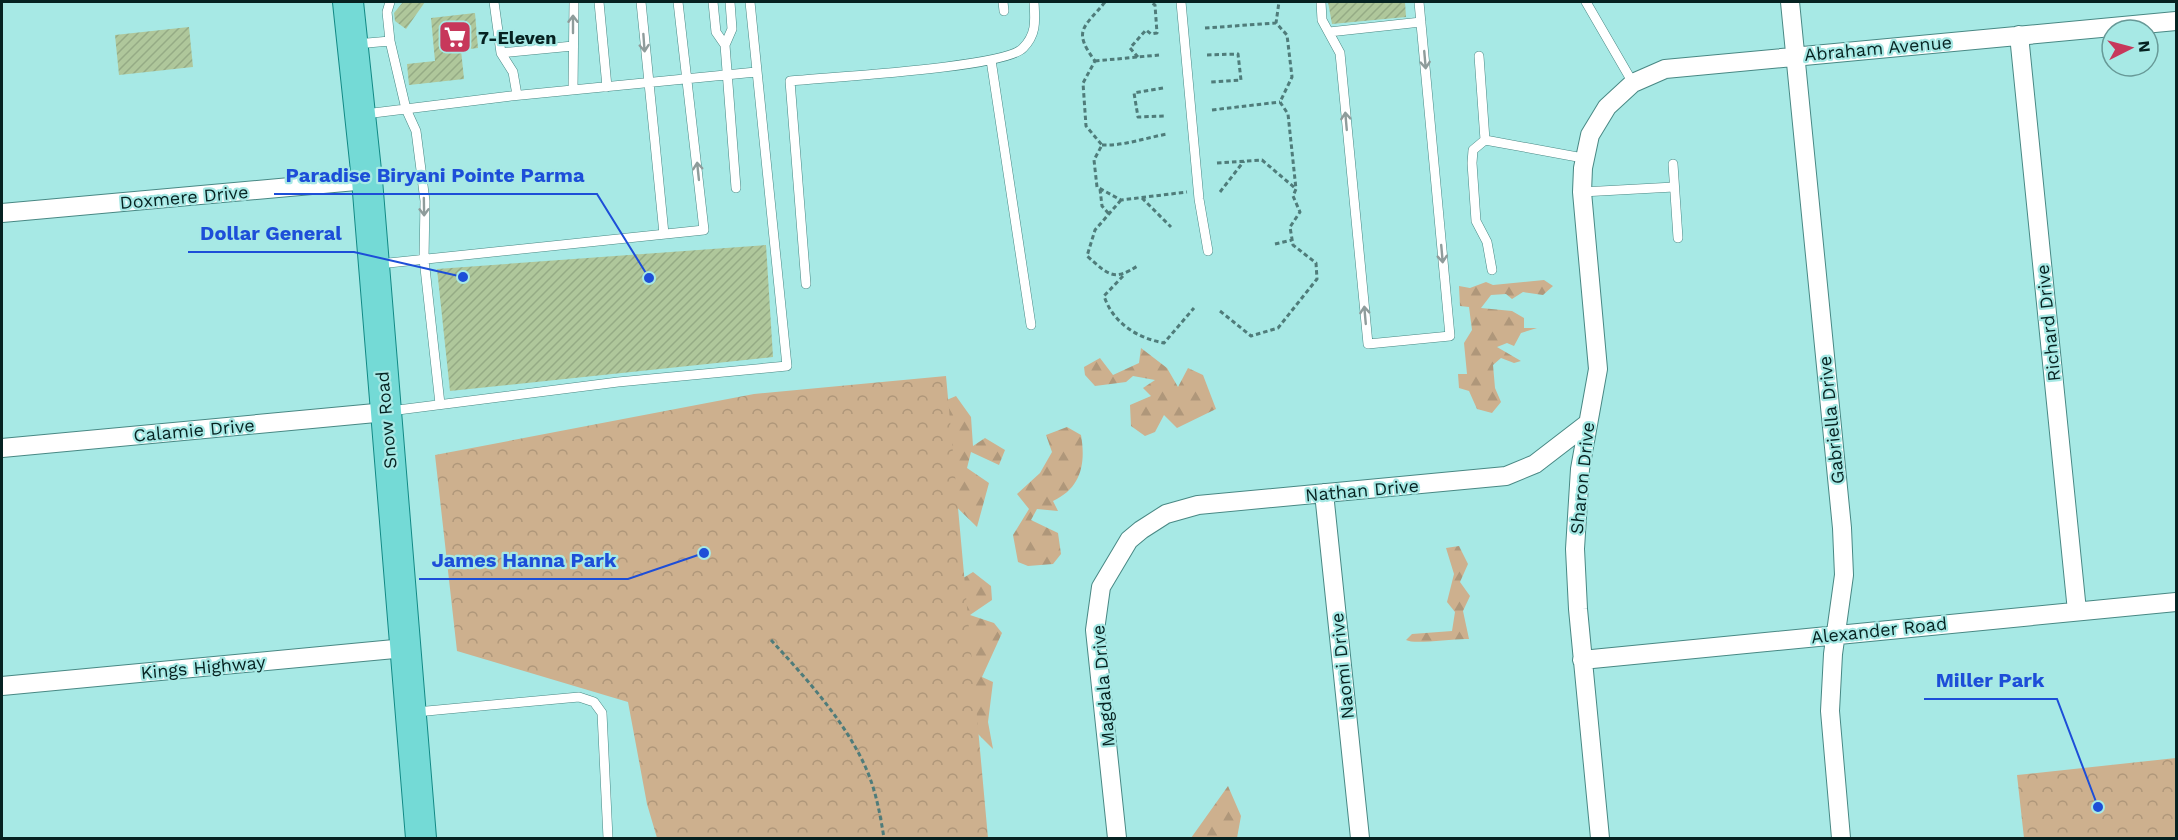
<svg xmlns="http://www.w3.org/2000/svg" width="2178" height="840" viewBox="0 0 2178 840" font-family="'Work Sans',sans-serif">
<style>
.forest{fill:url(#forest-firs)}
.park{fill:url(#park-crowns)}
.building{fill:url(#building-hatch)}
.lines{fill:none;stroke-linecap:round;stroke-linejoin:round}
.lane-casing{stroke:#488884;stroke-width:10}
.street-casing{stroke:#488884;stroke-width:20}
.primary-casing{stroke:#128985;stroke-width:32}
.path{stroke:#4f7c7a;stroke-width:3;stroke-dasharray:4.5 3;stroke-linecap:butt}
.lane{stroke:#fff;stroke-width:9}
.street{stroke:#fff;stroke-width:18}
.primary{stroke:#74dad6;stroke-width:30}
.oneway{stroke:#8f9c9b}
.labels{text-anchor:middle;dominant-baseline:central;stroke-width:4.5;stroke-linejoin:round;paint-order:stroke}
.poi-label{font-size:18px;font-weight:bold;fill:#062221;stroke:#a7e9e5;text-anchor:start}
.street-label{font-size:18px;fill:#062221;stroke:#a7e9e5}
.leader{fill:none;stroke:#1d4ed8;stroke-width:2}
.callout-dot{fill:#1d4ed8;stroke:#a7e9e5;stroke-width:2}
.callout-label{font-size:20px;text-anchor:middle;font-weight:bold;fill:#1d4ed8;stroke:#a7e9e5;stroke-width:4.5;stroke-linejoin:round;paint-order:stroke}
</style>
<defs>
<pattern id="forest-firs" width="22" height="20" patternUnits="userSpaceOnUse" patternTransform="scale(1.5)"><rect width="22" height="20" fill="#cdb08e"/><path d="M5 1l3.5 6h-7zM16 11l3.5 6h-7z" fill="#af977a"/></pattern>
<pattern id="park-crowns" width="20" height="18" patternUnits="userSpaceOnUse" patternTransform="scale(1.5)"><rect width="20" height="18" fill="#cdb08e"/><path d="M2 6a3 3 0 1 1 6 0M12 15a3 3 0 1 1 6 0" fill="none" stroke="#af977a"/></pattern>
<pattern id="building-hatch" width="6" height="6" patternUnits="userSpaceOnUse" patternTransform="scale(1.5)"><rect width="6" height="6" fill="#afc79b"/><path d="M-1 1l2-2M0 6l6-6M5 7l2-2" fill="none" stroke="#95ab85"/></pattern>
</defs>
<rect width="100%" height="100%" fill="#a7e9e5"/>
<path class="forest" d="M1544,280L1553,286L1543,295L1523,292L1512,299L1506,294L1491,295L1481,308L1512,311L1524,318V328H1537L1521,333L1514,346L1507,343L1497,347L1521,361L1514,363L1501,358L1493,365L1495,388L1501,402L1492,413L1477,409L1469,391L1459,388L1458,374H1467L1464,343L1472,330L1469,307L1460,306L1459,286L1470,288L1486,282L1493,285Z
M1141,348L1167,368L1178,387L1188,368L1203,375L1216,409L1177,428L1164,415L1155,432L1145,436L1131,426L1130,405L1151,396L1143,388L1155,380L1133,376L1126,382L1095,386L1085,375L1084,367L1100,358L1113,375L1139,363Z
M956,396L971,417L973,446L985,438L1005,450L999,465L971,452L967,468L989,483L977,527L935,486L942,402Z
M1067,427L1081,435C1086,464 1081,488 1053,501L1058,511L1037,509L1031,520L1058,533L1061,554L1053,564L1028,566L1018,562L1013,535L1029,509L1017,494L1040,473L1052,452L1046,435Z
M1459,546L1468,564L1460,582L1470,596L1463,611L1469,639C1453,638 1415,645 1406,640L1412,634L1452,631L1455,612L1447,602L1454,574L1446,548Z
M973,572L991,586L992,600L970,615L994,623L1002,633L982,677L993,682L988,722L993,749L960,716L916,607Z
M1228,786L1241,816L1237,838H1191Z"/>
<path class="park" d="M946,376L988,838H657L647,804L628,702L457,651L435,455L754,394Z
M2176,758V838H2024L2017,775Z"/>
<path class="building" d="M403,2H425L406,29L395,21L394,13Z
M1328,2H1405L1406,17L1332,24Z
M475,13L478,48L461,50L464,79L409,85L407,64L435,61L431,18Z
M189,27L193,67L119,75L115,35Z
M766,245L773,357L450,391L437,269Z"/>
<g class="lines">
<g class="lane-casing">
<path id="lane" d="M494,2L501,53L513,72L517,95
M599,2L607,87
M641,2L664,234
M713,2L716,32L725,45
M730,2L732,29L725,45L736,188
M1003,2L1004,11
M1181,2L1199,199L1208,251
M1321,2L1322,20L1340,53L1368,344L1450,336L1419,2
M1586,2L1633,83
M1329,32L1421,22
M390,41L387,12L390,2
M356,44L390,41L406,109L416,131L425,201L424,259L440,404
M501,53L573,46
M1479,56L1485,140
M991,60L1031,325
M573,90L574,2
M365,114L511,96L756,72
M1673,164L1678,238
M1582,192L1674,187
M379,264L704,230L678,2
M1492,270L1487,242L1476,221L1472,163L1473,150L1485,140L1583,158
M806,284L790,81C827,77 1005,68 1023,48C1037,34 1035,20 1034,2
M390,411L618,382L787,366L750,2
M416,712L579,697L594,702L602,713L608,838"/>
</g>
<g class="street-casing">
<path id="street" d="M1790,2L1842,528L1844,575L1833,654L1830,711L1841,838
M2019,35L2077,611
M2,213L367,180
M2,448L386,412
M1324,493L1360,838
M1582,660L2176,602
M2,686L405,648
M1117,838L1095,630L1101,587L1129,540L1141,530L1166,514L1198,505L1506,476L1535,464L1587,424
M1600,838L1578,609L1575,549L1580,469L1598,369L1582,192L1583,168L1590,135L1607,107L1633,83L1665,69L2176,21"/>
</g>
<g class="primary-casing">
<path id="primary" d="M348,2L367,180L421,838"/>
</g>
<path class="path" d="M1105,2C1084,28 1072,30 1095,61L1083,83L1086,126L1102,145L1094,160L1097,187L1121,200L1187,192
M1205,28L1276,23
M1207,55L1238,54L1241,80L1210,82
M1138,57L1130,48L1146,30L1151,34L1157,33L1155,5L1150,2
M1095,61L1159,55
M1163,88L1134,93L1138,117L1165,116
M1212,110L1280,102
M1102,145C1124,146 1145,138 1167,134
M1217,163L1262,160L1295,188
M1100,189L1102,206L1109,214
M1220,192L1244,161
M1142,198L1171,227
M1121,200L1095,230L1087,256C1109,275 1113,282 1139,265
M1275,244L1292,240
M1123,276L1104,296C1113,323 1137,338 1164,343L1194,308
M1220,311L1251,336L1278,328L1317,279L1316,263L1293,245L1290,227L1300,212L1293,196L1296,189L1288,114L1280,102L1292,77L1287,35L1276,23L1279,2
M771,640C805,677 844,720 865,766C876,790 880,814 884,838"/>
<use href="#lane" class="lane"/>
<use href="#street" class="street"/>
<use href="#primary" class="primary"/>
</g>
<defs><path id="oneway-shaft" d="M-6 0H5M1.5-3L5.5 0L1.5 3" fill="none" stroke-width="1.6" stroke-linecap="round" stroke-linejoin="round" transform="scale(1.5)"/></defs>
<g class="oneway">
<use href="#oneway-shaft" transform="translate(573 24) rotate(-90)"/>
<use href="#oneway-shaft" transform="translate(644 43) rotate(86)"/>
<use href="#oneway-shaft" transform="translate(1425 60) rotate(85)"/>
<use href="#oneway-shaft" transform="translate(1346 121) rotate(-95)"/>
<use href="#oneway-shaft" transform="translate(698 171) rotate(-96)"/>
<use href="#oneway-shaft" transform="translate(424 207) rotate(89)"/>
<use href="#oneway-shaft" transform="translate(1442 254) rotate(85)"/>
<use href="#oneway-shaft" transform="translate(1365 315) rotate(-95)"/>
</g>
<defs>
<g id="supermarket-square" transform="scale(1.725)"><rect x="-9" y="-9" width="18" height="18" rx="4" fill="#c7385b" stroke="#a7e9e5"/><path d="M-6-5.5h2.5l.6 2H6L4.5 2H-2.5L-4.4-4H-6ZM-1.5 3.2a1.3 1.3 0 1 0 .1 0ZM3 3.2a1.3 1.3 0 1 0 .1 0Z" fill="#fff"/></g>
</defs>
<g fill-rule="evenodd">
<use href="#supermarket-square" x="455" y="37"/>
</g>
<g class="labels">
<g class="poi-label">
<text x="478" y="37">7-Eleven</text>
</g>
<g class="street-label">
<text transform="translate(1878 48) rotate(-5)">Abraham Avenue</text>
<text transform="translate(184 197) rotate(-5)">Doxmere Drive</text>
<text transform="translate(2048 323) rotate(-96)">Richard Drive</text>
<text transform="translate(386 420) rotate(-95)">Snow Road</text>
<text transform="translate(1831 420) rotate(-96)">Gabriella Drive</text>
<text transform="translate(194 430) rotate(-5)">Calamie Drive</text>
<text transform="translate(1582 478) rotate(-84)">Sharon Drive</text>
<text transform="translate(1362 490) rotate(-5)">Nathan Drive</text>
<text transform="translate(1879 630) rotate(-6)">Alexander Road</text>
<text transform="translate(1342 666) rotate(-96)">Naomi Drive</text>
<text transform="translate(203 667) rotate(-5)">Kings Highway</text>
<text transform="translate(1103 686) rotate(-95)">Magdala Drive</text>
</g>
</g>
<path class="leader" d="M649 278L597 194H274M463 277L354 252H188M704 553L628 579H419M2098 807L2057 699H1924"/>
<g class="callout-dot">
<circle cx="649" cy="278" r="6"/>
<circle cx="463" cy="277" r="6"/>
<circle cx="704" cy="553" r="6"/>
<circle cx="2098" cy="807" r="6"/>
</g>
<g class="callout-label">
<text x="435" y="182">Paradise Biryani Pointe Parma</text>
<text x="271" y="240">Dollar General</text>
<text x="524" y="567">James Hanna Park</text>
<text x="1990" y="687">Miller Park</text>
</g>
<rect width="2178" height="840" fill="none" stroke="#062221" stroke-width="6"/>
<g transform="translate(2130 48) rotate(84)"><circle r="28" fill="#a7e9e5" stroke="#679997" stroke-width="1.5"/>
<path d="M0-4.5L10 22L0 15L-10 22Z" fill="#c7385b"/>
<text y="-9" font-size="16" font-weight="bold" text-anchor="middle" fill="#062221">N</text>
</g>
</svg>
